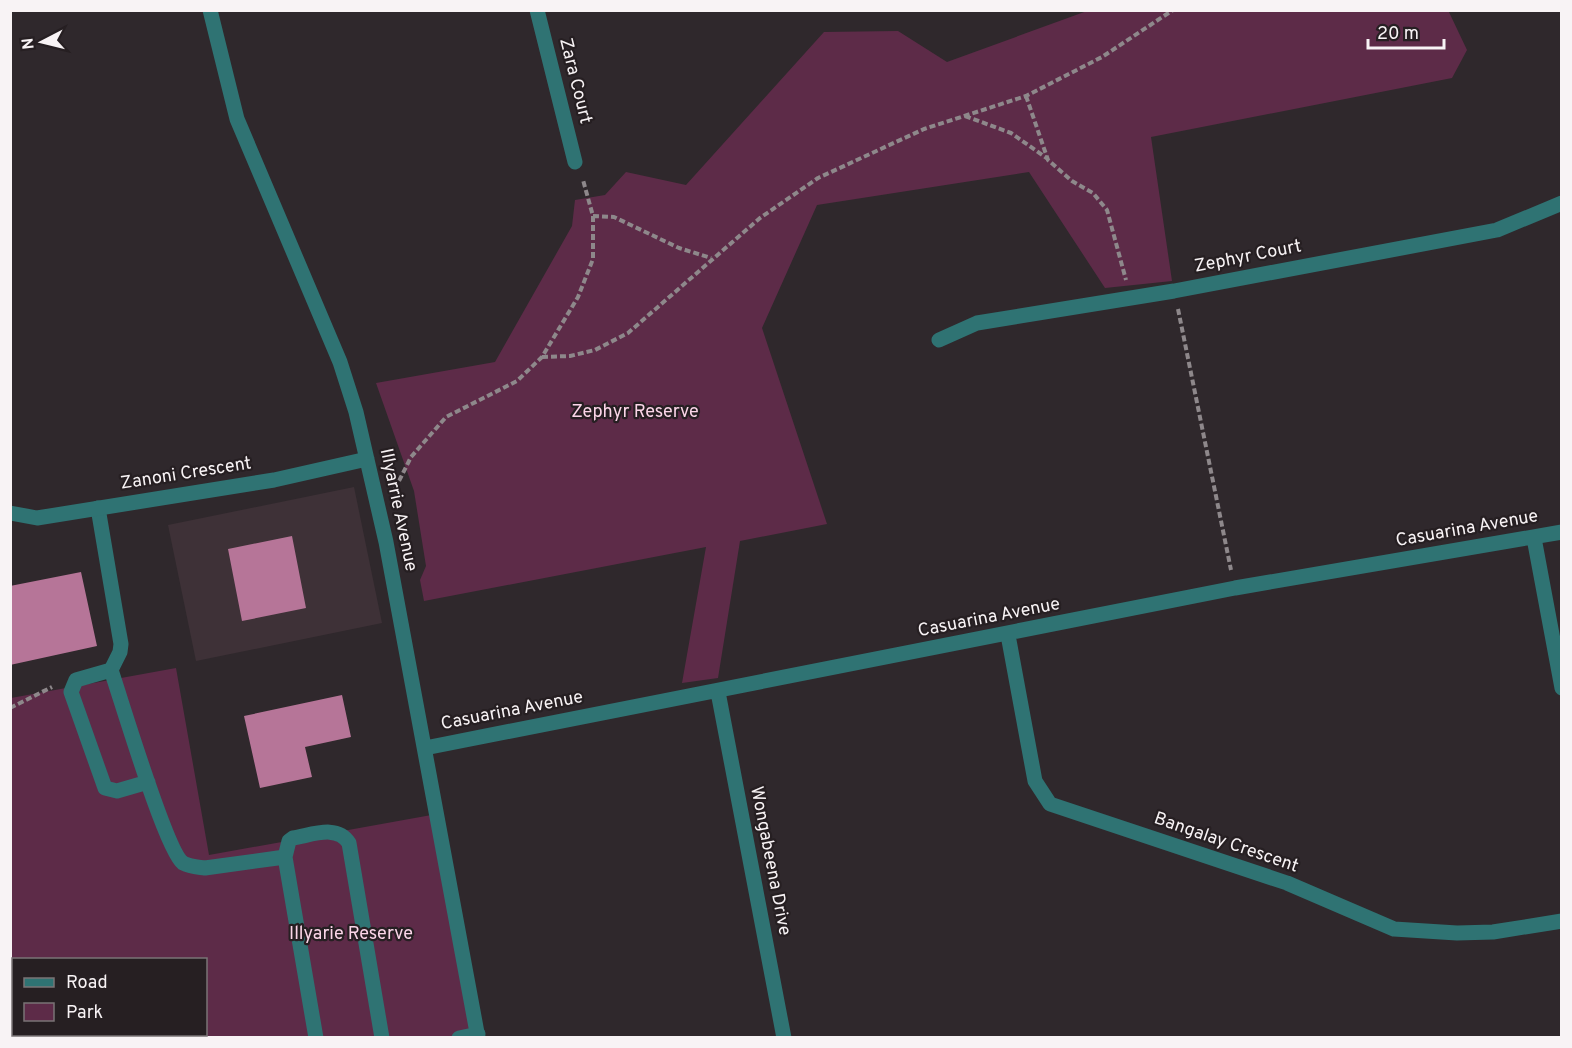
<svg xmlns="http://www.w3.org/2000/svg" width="1572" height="1048" viewBox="0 0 1572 1048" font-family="Overpass,sans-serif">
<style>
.built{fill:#3e3137}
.green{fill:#5d2b48;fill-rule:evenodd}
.building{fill:#b67598}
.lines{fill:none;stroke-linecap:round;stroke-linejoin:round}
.path{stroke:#8e888b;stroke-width:4;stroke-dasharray:6 3;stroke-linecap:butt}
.service{stroke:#2f7373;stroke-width:15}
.minor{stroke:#2f7373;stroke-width:15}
.labels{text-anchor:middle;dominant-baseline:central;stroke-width:4.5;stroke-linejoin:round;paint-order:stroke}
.street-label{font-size:18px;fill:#f8f3f5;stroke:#261f22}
.park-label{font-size:18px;fill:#fbd5e8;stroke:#261f22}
</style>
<rect width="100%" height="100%" fill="#2f282c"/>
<path class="built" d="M354,487L382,623L196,661L168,525Z"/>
<path class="green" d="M1448,10L1467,50L1452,78L1151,137L1172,281L1105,288L1029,172L817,205L762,328L827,524L740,541L718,678L682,683L706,547L424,601L420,580L426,566L414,491L376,383L495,362L572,226L575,200L605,195L626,172L686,185L824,32L898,31L947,62L1087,11Z
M176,668L209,855L437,814L478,1037L11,1038V698ZM14,960H206V1034H14Z"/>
<path class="building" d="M292,536L306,608L242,621L228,549Z
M81,572L97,646L10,665V586Z
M342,695L351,737L305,747L312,777L260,788L244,716Z"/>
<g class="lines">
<path class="path" d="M1026,96L1048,160L1072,181L1093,193L1107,210L1126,280
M965,116L1011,133L1048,159
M593,216L614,217L679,248L711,258
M1178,309L1231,570
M542,357L570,356L595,350L628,333L760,218L818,178L924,129L1026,96L1102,57L1173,10
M395,489L411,457L446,417L517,381L542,357L578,297L593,259V216L583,180
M10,708L52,687"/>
<path class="service" d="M98,508L121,644L120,652L111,670L76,680L71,692L105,788L117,791L148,782
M111,670C121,699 166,851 183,863C190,867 198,867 205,868L285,857
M316,1038L285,857L289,841L293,838C312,835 337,824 349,843L382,1038
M459,1038L478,1034"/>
<path class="minor" d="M210,10L237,119L340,362L356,412L386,542L478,1038
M537,10L575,162
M939,340L977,323L1174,291L1497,230L1562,203
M10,513L37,518L274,480L367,459
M1534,538L1562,688
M1008,635L1035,781L1050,804L1287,883L1394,929L1457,933L1493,932L1562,921
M718,692L784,1038
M425,748L1235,588L1562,532"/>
</g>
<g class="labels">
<g class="street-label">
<text transform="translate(575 81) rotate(76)">Zara Court</text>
<text transform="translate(1248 257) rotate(-11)">Zephyr Court</text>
<text transform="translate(186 474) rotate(-9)">Zanoni Crescent</text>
<text transform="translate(398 510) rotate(78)">Illyarrie Avenue</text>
<text transform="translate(1467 529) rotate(-10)">Casuarina Avenue</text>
<text transform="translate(989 618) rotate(-11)">Casuarina Avenue</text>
<text transform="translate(512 711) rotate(-11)">Casuarina Avenue</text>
<text transform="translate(1226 843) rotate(19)">Bangalay Crescent</text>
<text transform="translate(770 861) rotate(79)">Wongabeena Drive</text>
</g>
<g class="park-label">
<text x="635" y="412">Zephyr Reserve</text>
<text x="351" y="934">Illyarie Reserve</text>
</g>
</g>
<rect width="1572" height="1048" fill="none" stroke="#f8f3f5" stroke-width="24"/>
<rect x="12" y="958" width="195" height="78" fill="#261f22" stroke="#7a7476" stroke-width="1.5"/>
<rect x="24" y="978" width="30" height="9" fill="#2f7373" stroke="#7a7476" stroke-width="1.5"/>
<text x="66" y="988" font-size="18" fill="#f8f3f5">Road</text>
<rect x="24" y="1003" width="30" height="18" fill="#5d2b48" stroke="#7a7476" stroke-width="1.5"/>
<text x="66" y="1018" font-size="18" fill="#f8f3f5">Park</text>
<g transform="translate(42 42) rotate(263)" stroke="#261f22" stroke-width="4.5" paint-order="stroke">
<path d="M0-4.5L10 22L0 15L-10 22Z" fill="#f8f3f5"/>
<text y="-9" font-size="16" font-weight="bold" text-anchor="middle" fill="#f8f3f5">N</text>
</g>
<path d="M1368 39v9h76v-9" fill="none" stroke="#f8f3f5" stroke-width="3"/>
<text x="1377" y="39" font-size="18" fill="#f8f3f5" stroke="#261f22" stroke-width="4.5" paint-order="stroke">20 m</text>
</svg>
